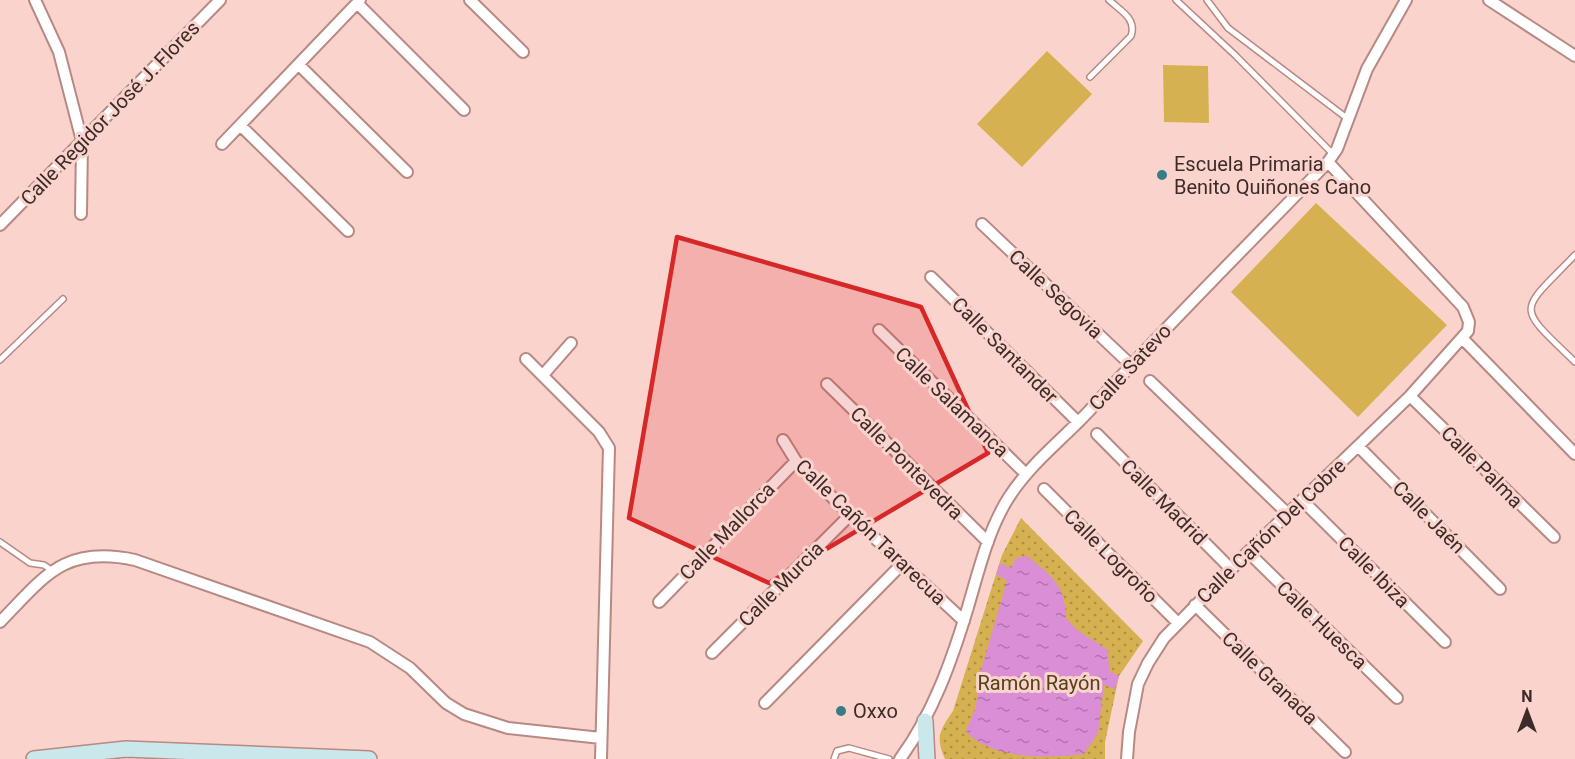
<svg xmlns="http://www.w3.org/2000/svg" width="1575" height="759" viewBox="0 0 1575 759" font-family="Roboto,sans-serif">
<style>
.park{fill:url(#park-dots)}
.pitch{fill:#d5b151}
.water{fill:url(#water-ripples)}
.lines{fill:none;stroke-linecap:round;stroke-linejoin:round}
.lane-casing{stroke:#b78982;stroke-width:8}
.street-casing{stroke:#b78982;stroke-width:14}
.secondary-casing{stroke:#b78982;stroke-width:18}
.lane{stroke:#fff;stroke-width:5}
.street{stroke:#fff;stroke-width:10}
.secondary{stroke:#cae8ec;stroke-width:15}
.marked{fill:#d62828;fill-opacity:0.2;stroke:#d62828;stroke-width:4.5;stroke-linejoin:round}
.poi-dot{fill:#367d87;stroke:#fbd3cd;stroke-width:2}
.labels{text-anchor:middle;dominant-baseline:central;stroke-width:6;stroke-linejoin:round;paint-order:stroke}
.street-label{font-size:20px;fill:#3d2b28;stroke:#fbd3cd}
.poi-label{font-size:20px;fill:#3d2b28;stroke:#fbd3cd;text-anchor:start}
.park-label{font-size:20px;fill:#524217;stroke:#fbd3cd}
</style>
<defs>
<pattern id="park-dots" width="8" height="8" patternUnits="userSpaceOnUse" patternTransform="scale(1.5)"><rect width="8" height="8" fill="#d5b151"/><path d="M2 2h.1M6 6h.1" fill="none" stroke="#ae9043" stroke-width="1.8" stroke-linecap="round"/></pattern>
<pattern id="water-ripples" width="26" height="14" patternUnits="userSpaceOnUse" patternTransform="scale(1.5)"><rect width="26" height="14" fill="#d98ed5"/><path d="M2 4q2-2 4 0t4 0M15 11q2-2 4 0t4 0" fill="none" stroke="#b174ad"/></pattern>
</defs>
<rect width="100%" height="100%" fill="#fbd3cd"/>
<path class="park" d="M1021,518L1143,641L1119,676L1105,742V759H945C935,737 940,730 953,711L1002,555Z"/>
<path class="pitch" d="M1047,51L1092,94L1022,167L977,124Z
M1163,65L1208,66L1209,123L1164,122Z
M1316,203L1447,325L1358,417L1231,292Z"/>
<path class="water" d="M1027,556C1052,576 1065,585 1066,618L1077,630L1108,650L1109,671L1119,676L1115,689L1104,685L1098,733L1084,754C1047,759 988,759 966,731L976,707L979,677L1007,581L996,574L1000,563L1011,568L1016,558Z"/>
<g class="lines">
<g class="lane-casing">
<path id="lane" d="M1176,0L1235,55L1333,154
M1207,0L1228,28L1348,119
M1090,77L1131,36C1137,19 1121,11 1109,0
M1575,255C1518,314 1515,304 1575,362
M0,360L63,299
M0,542L30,563L44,565L51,570
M834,759L837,751L849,748L889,759"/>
</g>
<g class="street-casing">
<path id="street" d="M35,0L59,52L82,141L81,214
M470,0L523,52
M1489,0L1575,56
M357,3L464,110
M299,65L407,172
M241,126L348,231
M222,144L360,0
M982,224L1131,365
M0,225L220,0
M931,277L1078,422
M879,330L1025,473
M1463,339L1575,454
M526,359L599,432L609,448L601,759
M543,375L571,343
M1150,381L1288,514
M827,384L988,542
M1410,396L1554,537
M1097,434L1231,569
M783,440L796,461L850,515L964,621
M1358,446L1500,589
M1044,489L1178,623
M1303,501L1445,642
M1248,552L1397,698
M659,602L796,461
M1195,605L1345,752
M0,622C45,576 64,545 135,560L370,642L410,668L446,703L464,714L508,728L601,738
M712,653L850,515
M765,703L901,565
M900,759C933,714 952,660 968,607C979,570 988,530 1009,497C1031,463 1062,440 1089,411C1166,326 1248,245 1328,162L1337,149L1367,69L1406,0
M1127,759L1129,732L1138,684L1148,663L1164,638L1248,552L1410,396L1468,331L1469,322L1463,307L1328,162"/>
</g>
<g class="secondary-casing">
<path id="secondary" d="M925,721L927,759
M34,759L126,749L369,759"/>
</g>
<use href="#lane" class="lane"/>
<use href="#street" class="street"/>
<use href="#secondary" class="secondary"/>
</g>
<path class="marked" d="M677,237L921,307L988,453L769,583L629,518Z"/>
<g class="poi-dot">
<circle cx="1162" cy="175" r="6"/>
<circle cx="841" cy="711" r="6"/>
</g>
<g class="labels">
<g class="street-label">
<text transform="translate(110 113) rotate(-46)">Calle Regidor José J. Flores</text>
<text transform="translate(1056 294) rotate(43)">Calle Segovia</text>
<text transform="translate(1005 350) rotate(45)">Calle Santander</text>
<text transform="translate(1130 367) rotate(-47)">Calle Satevo</text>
<text transform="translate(952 402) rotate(44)">Calle Salamanca</text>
<text transform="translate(907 463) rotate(45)">Calle Pontevedra</text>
<text transform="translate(1482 467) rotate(45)">Calle Palma</text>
<text transform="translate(1164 502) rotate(45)">Calle Madrid</text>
<text transform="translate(1429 517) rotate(45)">Calle Jaén</text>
<text transform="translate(727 531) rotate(-46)">Calle Mallorca</text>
<text transform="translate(1271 531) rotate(-44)">Calle Cañón Del Cobre</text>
<text transform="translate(871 532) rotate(44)">Calle Cañón Tararecua</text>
<text transform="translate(1111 556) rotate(45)">Calle Logroño</text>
<text transform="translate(1374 572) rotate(45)">Calle Ibiza</text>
<text transform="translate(781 584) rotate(-45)">Calle Murcia</text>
<text transform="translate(1322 625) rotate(44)">Calle Huesca</text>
<text transform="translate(1270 678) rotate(44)">Calle Granada</text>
</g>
<g class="poi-label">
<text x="1174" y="164">Escuela Primaria<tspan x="1174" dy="23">Benito Quiñones Cano</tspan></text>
<text x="853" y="711">Oxxo</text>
</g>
<g class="park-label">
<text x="1039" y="683">Ramón Rayón</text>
</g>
</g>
<g transform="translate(1527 711)" stroke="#fbd3cd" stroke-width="4.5" paint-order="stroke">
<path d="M0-4.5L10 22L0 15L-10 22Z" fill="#3d2b28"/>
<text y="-9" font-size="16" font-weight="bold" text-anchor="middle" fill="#3d2b28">N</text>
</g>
</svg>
